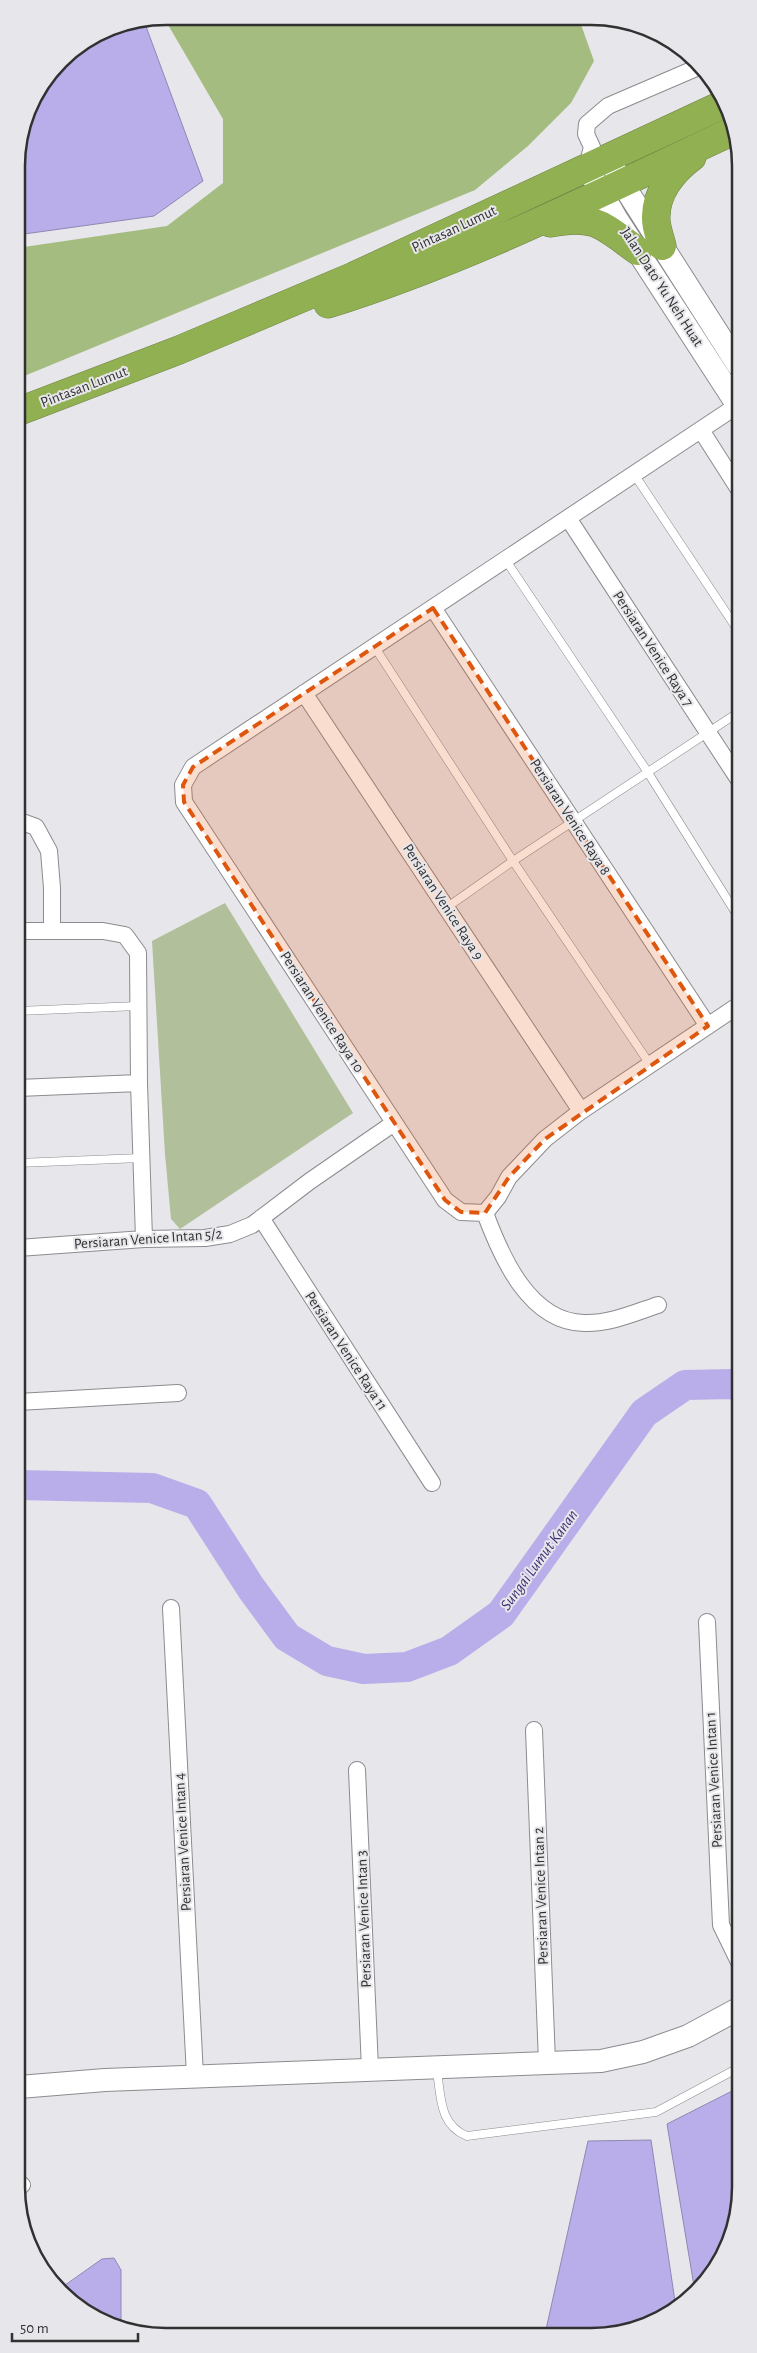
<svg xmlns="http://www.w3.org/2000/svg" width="757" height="2353" viewBox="0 0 757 2353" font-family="'Alegreya Sans',sans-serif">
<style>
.green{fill:#b1bf9a}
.forest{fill:#a5bc80}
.water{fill:#b9adea;stroke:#9088b3}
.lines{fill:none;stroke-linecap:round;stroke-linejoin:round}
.river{stroke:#b9adea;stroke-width:30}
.lane-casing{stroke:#8c8b8f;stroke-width:9}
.street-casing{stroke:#8c8b8f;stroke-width:18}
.secondary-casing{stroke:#8c8b8f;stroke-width:24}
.highway-casing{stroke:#6f8447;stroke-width:29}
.lane{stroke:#fff;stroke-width:8}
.street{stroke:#fff;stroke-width:16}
.secondary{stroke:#fff;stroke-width:22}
.highway{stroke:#90b052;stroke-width:28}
.marked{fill:#df570e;fill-opacity:0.2;stroke:#df570e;stroke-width:4;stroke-dasharray:10 6;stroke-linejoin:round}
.labels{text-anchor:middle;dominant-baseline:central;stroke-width:4;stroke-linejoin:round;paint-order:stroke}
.street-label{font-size:15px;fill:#313132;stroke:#e7e6ea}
.water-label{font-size:16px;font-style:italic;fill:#443077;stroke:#e7e6ea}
.rim{fill:none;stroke:#313132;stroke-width:2.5}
</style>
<rect width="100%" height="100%" fill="#e7e6ea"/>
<path class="green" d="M225,903L353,1113L180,1229L171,1219L165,1154L152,941Z"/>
<path class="forest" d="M182,16L579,19L594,61L571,103L528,146L475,190L17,379V248L167,226L223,183V119L167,23Z"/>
<path class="water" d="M144,21L203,181L154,216L17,235V156L32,100L67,54L109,28Z
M740,2087V2196L729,2244L703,2286L695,2292L667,2124Z
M651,2140L676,2308L665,2317L620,2334H545L588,2141Z
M114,2258L121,2270V2328L100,2321L58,2290L102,2259Z"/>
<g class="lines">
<path class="river" d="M18,1485L152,1488L197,1504L251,1588L287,1637L327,1661L364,1669L407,1667L449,1651L501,1614L644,1413L685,1385L732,1384L739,1387"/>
<g class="lane-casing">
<path id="lane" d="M634,474L739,632
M505,559L647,771L739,918
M374,646L513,861L651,1066
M446,908L513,861L739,712
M18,1011L138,1006
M18,1163L141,1158
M437,2071C441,2096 439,2125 467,2136L656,2112L740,2067"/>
</g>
<g class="street-casing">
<path id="street" d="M587,167L592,147L586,134L587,124L608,106L701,66
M701,430L738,488
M568,518L739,780
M433,608L708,1026
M304,693L581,1111
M17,820L36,827L49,851L52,888V930
M18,931H103L125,935L138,953L139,1083L144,1239
M18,1088L139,1083
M485,1213L461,1212L445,1200L184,802L183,785L193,767L738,405
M485,1213L498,1197L509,1177L545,1139L581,1111L739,1005
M485,1213C501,1256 529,1322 584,1323C609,1324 634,1313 658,1305
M261,1218L432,1483
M18,1248L144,1239L205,1238L230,1234L252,1225L310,1181L394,1123
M18,1402L178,1393
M171,1608L195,2076
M707,1622L721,1925L740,1964
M534,1730L547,2062
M357,1770L370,2069
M19,2187L22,2185"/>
</g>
<g class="secondary-casing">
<path id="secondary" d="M608,157L622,183L738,365
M587,167L616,218L738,406
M19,2087L105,2080L601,2061L643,2052L688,2036L740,2008"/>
</g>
<g class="highway-casing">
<path id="highway" d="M550,223C596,214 603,226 638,251
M662,246C660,237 656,228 656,219C655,193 673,171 692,157
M328,304C469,260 602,192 735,130
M17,412L179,350L354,276L726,103"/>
</g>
<use href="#lane" class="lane"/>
<use href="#street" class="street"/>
<use href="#secondary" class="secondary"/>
<use href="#highway" class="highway"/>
</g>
<path class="marked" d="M433,608L708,1026L545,1139L509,1177L485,1213L461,1212L445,1200L184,802L183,785L193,767Z"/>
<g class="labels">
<g class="street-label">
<text transform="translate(454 229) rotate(-25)">Pintasan Lumut</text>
<text transform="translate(662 287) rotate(57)">Jalan Dato' Yu Neh Huat</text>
<text transform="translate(84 387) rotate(-21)">Pintasan Lumut</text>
<text transform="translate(653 649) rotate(57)">Persiaran Venice Raya 7</text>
<text transform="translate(570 817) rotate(57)">Persiaran Venice Raya 8</text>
<text transform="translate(443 902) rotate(57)">Persiaran Venice Raya 9</text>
<text transform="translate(322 1012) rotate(57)">Persiaran Venice Raya 10</text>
<text transform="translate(148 1239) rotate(-4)">Persiaran Venice Intan 5/2</text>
<text transform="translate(346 1351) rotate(57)">Persiaran Venice Raya 11</text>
<text transform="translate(714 1780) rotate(-93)">Persiaran Venice Intan 1</text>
<text transform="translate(183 1842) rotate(-93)">Persiaran Venice Intan 4</text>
<text transform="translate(541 1896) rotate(-92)">Persiaran Venice Intan 2</text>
<text transform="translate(364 1919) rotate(-92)">Persiaran Venice Intan 3</text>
</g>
<g class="water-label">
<text transform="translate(539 1560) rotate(-54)">Sungai Lumut Kanan</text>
</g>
</g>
<path d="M0 0H757V2353H0ZM166 25H591A141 141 0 0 1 732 166V2187A141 141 0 0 1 591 2328H166A141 141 0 0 1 25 2187V166A141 141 0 0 1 166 25Z" fill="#e7e6ea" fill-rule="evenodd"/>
<path class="rim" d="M166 25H591A141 141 0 0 1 732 166V2187A141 141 0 0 1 591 2328H166A141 141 0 0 1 25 2187V166A141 141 0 0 1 166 25Z"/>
<path d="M12 2333v8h126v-8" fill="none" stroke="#313132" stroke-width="2.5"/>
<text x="20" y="2333" font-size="15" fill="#313132" stroke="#e7e6ea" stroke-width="4" paint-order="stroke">50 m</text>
</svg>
